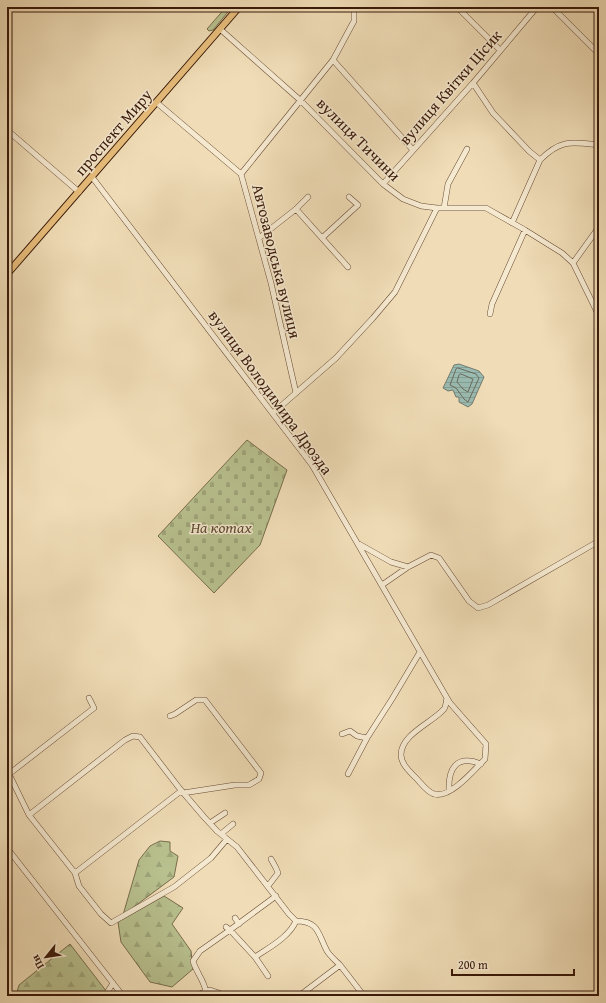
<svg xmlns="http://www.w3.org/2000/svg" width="606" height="1003" viewBox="0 0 606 1003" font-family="'Gentium Book Plus',serif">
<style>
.grass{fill:url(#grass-tufts);stroke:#786d4c}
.forest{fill:url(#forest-firs);stroke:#786d4c}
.cemetery{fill:url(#cemetery-stones);stroke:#786d4c}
.water{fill:url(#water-rules);stroke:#737a6e}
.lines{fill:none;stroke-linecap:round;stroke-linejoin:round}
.shore{stroke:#6a6a5d;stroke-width:1}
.minor-casing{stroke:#674a34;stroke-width:6}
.major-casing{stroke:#391909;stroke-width:8}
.minor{stroke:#f5e9d0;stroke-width:5}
.major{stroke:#e8be7c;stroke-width:6}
.labels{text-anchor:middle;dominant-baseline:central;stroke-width:3;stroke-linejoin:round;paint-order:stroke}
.street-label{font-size:16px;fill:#391909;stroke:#f5e9d0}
.park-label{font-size:16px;font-style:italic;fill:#5f4b31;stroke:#f5e9d0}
</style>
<defs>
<pattern id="grass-tufts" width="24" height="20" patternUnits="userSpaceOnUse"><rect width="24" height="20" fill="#b8c18f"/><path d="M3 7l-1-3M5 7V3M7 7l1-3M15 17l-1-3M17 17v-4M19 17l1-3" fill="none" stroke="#9fa57a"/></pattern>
<pattern id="forest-firs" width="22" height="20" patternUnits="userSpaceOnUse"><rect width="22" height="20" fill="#b8c18f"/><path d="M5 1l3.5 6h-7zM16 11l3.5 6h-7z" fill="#9fa57a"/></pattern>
<pattern id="cemetery-stones" width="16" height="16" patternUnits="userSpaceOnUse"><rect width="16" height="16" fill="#b8c18f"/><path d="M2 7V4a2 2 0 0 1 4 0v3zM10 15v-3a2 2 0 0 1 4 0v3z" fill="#9fa57a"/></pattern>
<pattern id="water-rules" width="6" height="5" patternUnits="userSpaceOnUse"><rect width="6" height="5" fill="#9abbb1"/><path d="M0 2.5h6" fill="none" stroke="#85a097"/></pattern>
</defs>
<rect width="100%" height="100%" fill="#f0ddb7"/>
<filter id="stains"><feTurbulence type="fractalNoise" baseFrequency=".005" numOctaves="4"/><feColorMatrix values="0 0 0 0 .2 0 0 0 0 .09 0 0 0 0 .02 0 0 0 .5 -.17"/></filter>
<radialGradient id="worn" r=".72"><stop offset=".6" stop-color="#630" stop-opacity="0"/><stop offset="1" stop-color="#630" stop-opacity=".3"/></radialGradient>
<path class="grass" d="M226,7H232L213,30L209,31L207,29Z"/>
<path class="forest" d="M160,841L170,842V851L178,856L174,877L123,915L139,860L150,846Z
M164,896L183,908L172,924L191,951L193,969L172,987L150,982L121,942L118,922Z
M70,944L110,996H16L19,985Z"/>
<path class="cemetery" d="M247,440L287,470L260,545L214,593L158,536Z"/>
<path class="water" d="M459,364L479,371L484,377L472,404L468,407L459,402V397H456L453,390L448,391L443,388L454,365Z"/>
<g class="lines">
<path class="shore" d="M458,368L476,374L479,378L468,402L464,399L456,388L450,385L456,369Z
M461,374L473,379L468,392L463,389L457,382L459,375Z"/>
<g class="minor-casing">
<path id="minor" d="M457,7L500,50
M552,7L599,54
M220,29L300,100L383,184L403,199L421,206L437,208H486L525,230L562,253L573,263L599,316
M333,60L413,150
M473,83L493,113L529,151L540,160L512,223
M156,102L241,174L271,283L296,393
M7,130L79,192
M540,160C561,139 571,142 599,145
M241,174L333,60L354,21V10L357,7
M92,177L312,465L447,698L450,703L486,744L485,759C474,770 450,799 434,794C427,792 421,783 416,778C410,772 401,764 401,755C401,734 432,723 444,709C446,707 446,701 447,698
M383,184L473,83L537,7
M444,208L448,184L467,149
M296,209L348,267
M259,238L296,209L308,197
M322,238L358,205L349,197
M573,263L599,227
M490,314L492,304L525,230
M273,413L336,358L373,318L395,292L437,208
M359,544L391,562L408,567
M382,585L408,567L431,555L439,558L469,601L478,608L488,605L599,541
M170,716L175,714L196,700H205L261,773L259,779L249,785H235L183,793
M342,734L350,731L357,736L367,738
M7,774H9L29,815L125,740L133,736L140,737L180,789L204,817L217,831L237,847L289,914L296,921C319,921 318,934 327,951C330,956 336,961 340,965
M9,774L94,708L89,698
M348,774L367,738L392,699L420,652
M449,791C448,769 456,754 481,764
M29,815L75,873L181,791
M210,823L225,813
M221,834L233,824
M7,848L123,996
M75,873L79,886L101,914L111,923L174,887L211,858L227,839
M268,886L278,873L276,868L271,859
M235,918L239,924
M226,927L230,930L276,896
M255,957C270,947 289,937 296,921
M206,992C204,980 196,972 193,961L200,951L230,930L255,957L268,976
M105,996L113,983
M194,996L210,990L219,993L221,996
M299,996L340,965L364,996"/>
</g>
<g class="major-casing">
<path id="major" d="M7,274L239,7"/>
</g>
<use href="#minor" class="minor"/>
<use href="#major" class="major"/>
</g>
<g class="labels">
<g class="street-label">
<text transform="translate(450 87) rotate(-49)">вулиця Квітки Цісик</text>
<text transform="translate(113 132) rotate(-49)">проспект Миру</text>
<text transform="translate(359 139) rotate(45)">вулиця Тичини</text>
<text transform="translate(277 261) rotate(76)">Автозаводська вулиця</text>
<text transform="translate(271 392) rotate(54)">вулиця Володимира Дрозда</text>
</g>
<g class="park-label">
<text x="221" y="527">На котах</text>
</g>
</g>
<rect width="606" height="1003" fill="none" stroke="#f0ddb7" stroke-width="24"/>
<rect x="8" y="8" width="590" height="987" fill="none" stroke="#391909" stroke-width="2"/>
<rect x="12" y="12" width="582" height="979" fill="none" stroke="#391909"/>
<g transform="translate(46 957) rotate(240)" stroke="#f5e9d0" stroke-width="3" paint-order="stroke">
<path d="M0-3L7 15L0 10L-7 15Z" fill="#391909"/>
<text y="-6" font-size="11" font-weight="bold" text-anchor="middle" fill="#391909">Пн</text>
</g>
<path d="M452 969v6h122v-6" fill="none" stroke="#391909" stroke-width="2"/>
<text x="458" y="969" font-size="12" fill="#391909" stroke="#f5e9d0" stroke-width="3" paint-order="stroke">200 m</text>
<rect width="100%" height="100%" filter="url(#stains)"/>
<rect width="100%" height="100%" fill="url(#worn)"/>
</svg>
